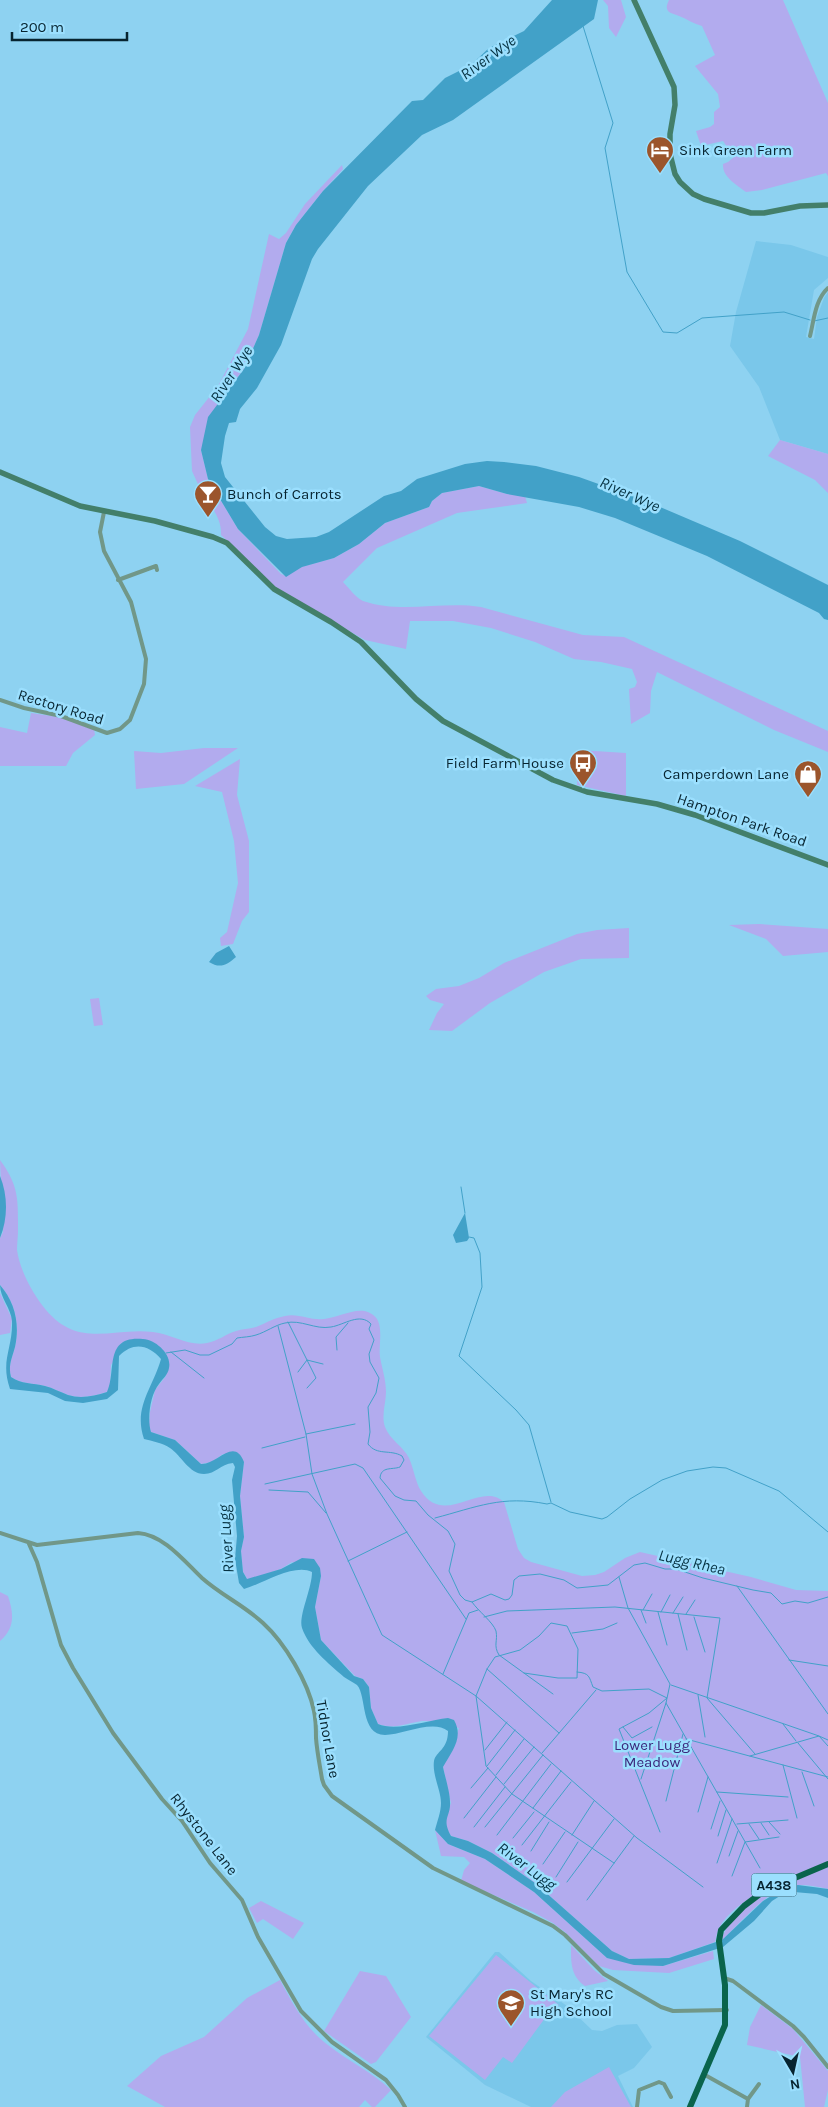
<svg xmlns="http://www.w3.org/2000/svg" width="828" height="2107" viewBox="0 0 828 2107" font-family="Karla,sans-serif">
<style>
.built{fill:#7ac7ea}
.green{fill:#b2abee}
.water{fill:#42a1c8}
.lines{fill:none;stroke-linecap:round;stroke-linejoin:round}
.stream{stroke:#42a1c8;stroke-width:1}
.minor{stroke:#719788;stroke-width:4}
.secondary{stroke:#437f6a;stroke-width:5.5}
.trunk{stroke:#0a644c;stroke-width:6}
.labels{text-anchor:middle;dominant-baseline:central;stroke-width:5;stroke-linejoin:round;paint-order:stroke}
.shield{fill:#9bdffe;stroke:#335c6e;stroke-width:1}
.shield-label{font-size:14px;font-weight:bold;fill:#072430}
.poi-label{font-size:15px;fill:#072430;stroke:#9bdffe;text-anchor:start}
.street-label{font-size:15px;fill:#072430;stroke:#9bdffe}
.park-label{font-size:15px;fill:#3c277b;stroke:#9bdffe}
.water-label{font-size:16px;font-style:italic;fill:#063242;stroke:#9bdffe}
</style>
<rect width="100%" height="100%" fill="#8ed2f1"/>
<path class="built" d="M756,241L791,245L828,257V278L814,290L806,337L814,339L817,317L824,298L828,292V454L780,440L759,387L730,346L736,312Z
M495,1952H499L531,1981L567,2006L592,2030L602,2031L617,2025L637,2024L652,2047L634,2068L618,2076L633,2107H531L485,2085L426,2037Z"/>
<path class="green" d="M603,0H621L626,17L616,37L609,28L608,6Z
M669,0H783L828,103V176L826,173L762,190L746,192C737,185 722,177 723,164L728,162L734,157L723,141L701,146L696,131L710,127L714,124V112L720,107L718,94L695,66L715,55L702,26C694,24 687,19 679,16C670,13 663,12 669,0Z
M342,165L343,169L323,191L296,225L286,243L259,335L244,369L221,398L201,450L208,479L238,529L281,574L286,576L301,567L334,558L359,544L385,523L429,507L432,501L442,493L479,486L507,494L525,496L527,503L457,513L377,548L343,582C349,588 356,598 363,601C401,614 442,601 481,607L583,635L624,637L828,731V752L774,730L657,672L651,691L650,713L631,724L629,689L635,687L637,682L632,669L601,662L574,659L535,642L491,628L453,621H410L406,649L365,640L295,600L276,588L221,535C222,519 211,506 203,493H202L192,471L190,427L195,415L218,386L248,329L269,234L279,239L286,233L305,204Z
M780,440L828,454V493L815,480L768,456Z
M31,713L58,717L94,729L95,735L73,753L66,766H0V727L27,733Z
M204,748H238L184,784L136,789L134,751L161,753Z
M579,750L626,753V796L577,785Z
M240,759L237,795L249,841V912L242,921L233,944L221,946L220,938L227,932L238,883L234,841L222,792L195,786Z
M759,924L828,929V952L783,956L766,939L729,925Z
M629,928V958L581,959L544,972L490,1003L452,1031L429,1030L437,1013L444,1004L430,1000L426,996L436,989L459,986L479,978L504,963L577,934L597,930Z
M99,998L103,1025L94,1026L90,999Z
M0,1160C19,1186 18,1199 18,1230C18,1237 17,1243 17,1250C20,1271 33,1294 46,1310C79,1349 113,1327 153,1332C171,1334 190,1347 207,1343C218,1341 226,1334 236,1331C242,1329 249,1329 256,1327C266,1323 274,1318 285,1316C299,1313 311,1321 324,1319C338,1318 357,1306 370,1313C386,1320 378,1344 380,1357C382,1368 386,1380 386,1392C386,1404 381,1415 385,1427C390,1440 403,1446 409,1458C414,1469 415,1481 421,1491C445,1528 480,1480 504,1502L518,1549L524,1558L531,1562L582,1576L595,1575L604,1572L625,1558L640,1552L751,1577L796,1590L828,1591V1862C796,1875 736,1896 719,1928C717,1932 716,1938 715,1942L669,1958L629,1959L612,1951L535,1883L492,1853L468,1841L451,1836L446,1828V1816L451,1803L443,1767L459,1728C448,1726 433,1720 422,1721C407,1723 394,1730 378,1724L371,1708L369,1687L363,1679L355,1676L321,1640L315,1607L321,1576L292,1562L281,1569L248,1580L243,1572L241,1551L244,1537L240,1496L244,1462L223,1454L212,1462L201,1464L175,1440L151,1432L149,1426L150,1412L155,1390L166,1376V1353L141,1339L126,1342L111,1365L110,1386L107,1392C94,1396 81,1399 68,1395C60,1392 53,1388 45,1386C33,1383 21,1384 11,1377C8,1366 12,1358 15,1347C20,1324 15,1302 0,1285V1238L3,1232Z
M0,1293L12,1319L10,1333L0,1335Z
M0,1592L8,1596C14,1614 15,1628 0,1641Z
M435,1830L448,1844L485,1859L534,1892L607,1958L663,1966L713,1951L714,1959L669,1973L613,1970L599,1966L565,1932L553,1923L533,1912L461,1881L464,1870L470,1863L464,1857L441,1856Z
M828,1867V1889C815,1886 798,1883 785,1887C765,1894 738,1925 722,1940C724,1923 754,1898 770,1891C788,1882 809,1875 828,1867Z
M261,1901L304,1923L293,1939L263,1919L257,1923L249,1908Z
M571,1945L594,1970L608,1981L585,1986C570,1976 571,1961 571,1945Z
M496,1955L559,2005L551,2014H548L512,2063L503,2057L485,2080L429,2036Z
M360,1971L386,1976L411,2017L376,2062L371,2064L324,2031Z
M280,1980C293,2004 305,2028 328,2045C348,2061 372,2072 391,2090L375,2107H372L365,2100L359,2107H165L127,2086L161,2056L204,2037L247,1998Z
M761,2005L793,2029L828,2071V2090L824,2107H805L800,2057L747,2045L750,2027Z
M609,2067L631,2107H551L565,2092Z"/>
<path class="water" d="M552,0H598L594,19L453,120L422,135L368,186L318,249L312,259L281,345L257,388L240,409L236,422L229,423L225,436L221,463L225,477L265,527L276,536L287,539L316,537L329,532L384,496L401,491L417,479L465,464L487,461L504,462L536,466L579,477L646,501L740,541L828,585V620L824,619L819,613L707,556L615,518L579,507L507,494L479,486L442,493L432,501L429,507L385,523L359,544L334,558L302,567L286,577L238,529L208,479L201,450L208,417L244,369L259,335L286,243L296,225L323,191L412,101L423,100L445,78L471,65L489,48L524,31Z
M229,946L236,957C227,965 220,969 209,962L216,953Z
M0,1176C8,1196 8,1218 0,1238Z
M465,1213L469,1238L467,1241L456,1243L453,1235Z
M0,1285C15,1302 20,1324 15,1347C12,1358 8,1366 11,1377C21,1384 33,1383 45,1386C53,1388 60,1392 68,1395C81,1399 94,1396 107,1392C117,1372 103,1335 143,1339C156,1340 172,1354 169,1368C168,1375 163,1378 159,1384C150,1395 147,1419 151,1432L175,1440L201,1464C217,1465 234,1436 244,1462L240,1496L244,1537L241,1551L243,1572L247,1579L281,1569L302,1558L314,1559L320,1568L321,1576L315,1607L321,1640L354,1676L363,1679L369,1687L371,1708L378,1724C396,1732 428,1720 448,1718L454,1720C464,1738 452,1751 443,1767C445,1777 450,1792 450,1802C451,1817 441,1818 451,1836L468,1841L492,1853L535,1883L612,1951L629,1959L669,1958L722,1940L763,1901L786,1887L798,1885L828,1889V1898L817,1894L794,1892L783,1894L772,1901L754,1921L723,1947L663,1966L634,1965L607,1958L534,1892L485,1859L448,1844L435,1830C437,1822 441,1812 441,1803C441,1790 432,1775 434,1761C436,1751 448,1750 448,1731C433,1719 402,1735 385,1735C360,1735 367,1696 357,1685C353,1682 348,1680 344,1677C328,1663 309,1648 302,1628C298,1616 312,1589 312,1572C294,1563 262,1584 244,1589L239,1583L235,1559L237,1536L232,1480L235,1467L233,1463C220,1464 216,1474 204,1474C189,1474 181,1455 170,1448C163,1443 152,1441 144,1439C133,1407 153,1388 161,1359C148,1344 133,1342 119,1356L118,1390L107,1399L83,1403L65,1401L48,1393L10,1389C0,1360 13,1349 12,1321C11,1308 0,1298 0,1285Z"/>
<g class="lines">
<path class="stream" d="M583,26L613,123L605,148L627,272L663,332L677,333L702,318L784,312L810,320
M814,321L828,318
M461,1187L465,1213
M469,1237L474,1238L480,1253L482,1287L459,1356L516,1410L529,1425L551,1502
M288,1322L316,1378L307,1388
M278,1326L306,1434L312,1474L327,1514L382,1635L476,1696L486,1766L512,1794L614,1863
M337,1350L336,1337L348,1323
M171,1352L204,1378
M166,1353L185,1350L200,1355H209L232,1344L237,1338C243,1337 250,1337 256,1335C266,1332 275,1325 285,1323C301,1319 315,1330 331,1327C344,1325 360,1312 371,1324L369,1329L374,1340L369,1354L370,1362L379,1378L376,1393L368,1407L370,1432L368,1444C377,1456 390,1449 402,1456L404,1460L400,1467C392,1470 381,1466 380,1478L395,1496L404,1500L416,1501L428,1515L448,1531L455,1544L449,1571L460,1595L465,1600L472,1602L491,1594L505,1600L509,1599L512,1595L514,1580L519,1576L540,1574L564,1580L577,1588L598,1586L608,1585L634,1565L645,1563L665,1569H676L703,1578L753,1590L771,1593L782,1604L795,1601L808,1603L828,1597
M298,1372L307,1360L323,1364
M306,1434L355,1424
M262,1448L305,1437
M265,1484L355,1464L363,1468L466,1619
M269,1490L308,1492L326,1513
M435,1518C477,1507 502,1495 547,1504L551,1503L570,1512L602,1519L607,1517L630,1499L662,1480L687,1471L713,1467L726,1468L779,1491L828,1532
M348,1561L407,1532
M619,1577L628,1608L670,1684L666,1703L760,1868
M737,1586L828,1714
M472,1602C478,1611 493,1622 496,1631C498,1641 493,1645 499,1655L553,1694
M641,1610L646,1623
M643,1610L652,1594
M658,1612L667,1645
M661,1612L670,1595
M673,1613L683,1597
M678,1614L687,1650
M686,1614L695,1600
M484,1617L507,1611L615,1607L720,1618L707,1698L755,1754
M694,1617L705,1652
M572,1633L603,1629L617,1623
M789,1660L828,1666
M487,1669L559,1733
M577,1672C590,1673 589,1677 593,1687L602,1691L649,1689L667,1698L649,1713L619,1729L660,1832
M524,1673L558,1678H577L578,1649L567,1626L551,1623L539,1636L520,1650L495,1657L487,1669L476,1696L637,1838L703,1887
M443,1674L469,1613L478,1610
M671,1685L819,1736L828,1746
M698,1695L705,1737
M783,1724L796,1741
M623,1727L632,1738L652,1727
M686,1739L828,1777
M798,1743L828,1779
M485,1750L507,1722
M542,1753L596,1690
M750,1756L819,1736L828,1740
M783,1765L797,1818
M487,1766L515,1730
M802,1772L814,1806
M496,1775L524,1739
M641,1779L666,1703
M504,1784L534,1747
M471,1788L488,1768
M717,1792L788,1797
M666,1801L683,1734
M533,1808L561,1771
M698,1812L708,1777
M464,1818L496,1777
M769,1822L780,1834
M761,1823L769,1835
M737,1824L788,1820
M749,1824L759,1839
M474,1827L505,1787
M485,1827L543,1755
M711,1829L720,1801
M497,1835L551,1764
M572,1835L594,1801
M718,1836L726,1810
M513,1838L534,1812
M522,1845L571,1782
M531,1851L549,1822
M729,1856L738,1831
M717,1863L732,1819
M543,1864L565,1832
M732,1876L745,1842L779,1837
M556,1877L578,1842
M567,1882L614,1819
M587,1900L634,1836"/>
<path class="minor" d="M810,336C814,320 815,300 828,288
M118,580L156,566L157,570
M0,700L24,708L61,716L107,733L120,729L130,720L144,684L146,659L131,602L104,551L100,532L104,512
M0,1533L37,1545L138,1533C164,1535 184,1561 202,1578C221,1595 245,1606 263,1623C285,1643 308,1682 314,1711C316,1720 316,1729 316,1738C317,1752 320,1766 322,1779L324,1785L332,1796L433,1868L553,1926L565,1935L604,1974L661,2007L673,2011L727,2010
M29,1544L37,1562L61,1645L73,1668L113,1733L162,1799L182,1821L210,1863L242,1900L258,1937L301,2011L332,2042L386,2080L398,2095L405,2107
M724,1978L733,1981L793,2026L804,2037L828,2067
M705,2075L748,2099L747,2107
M748,2099L759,2084
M637,2107L639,2090L659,2082L664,2084L671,2097"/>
<path class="secondary" d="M634,0L674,87L675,105L670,134V154L675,174L680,182L693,194L704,199L751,213H764L800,206L828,205
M0,472L80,506L155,521L213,537L227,543L274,589L331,622L361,642L416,699L443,721L553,780L587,792L657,804L695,815L828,865"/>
<path class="trunk" d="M690,2107L725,2025V1985L719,1941L721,1930L744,1906L764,1891L828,1864"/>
</g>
<defs>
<g id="hotel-pin" transform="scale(1.4375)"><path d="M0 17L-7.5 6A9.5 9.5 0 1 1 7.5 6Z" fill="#9b552c" stroke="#9bdffe"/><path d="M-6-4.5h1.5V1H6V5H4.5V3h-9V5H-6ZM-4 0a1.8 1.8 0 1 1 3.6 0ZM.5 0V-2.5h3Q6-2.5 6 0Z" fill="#fff"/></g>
<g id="bar-pin" transform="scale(1.4375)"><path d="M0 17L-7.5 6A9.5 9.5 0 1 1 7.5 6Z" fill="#9b552c" stroke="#9bdffe"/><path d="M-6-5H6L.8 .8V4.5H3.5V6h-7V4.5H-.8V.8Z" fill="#fff"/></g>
<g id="bus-pin" transform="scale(1.4375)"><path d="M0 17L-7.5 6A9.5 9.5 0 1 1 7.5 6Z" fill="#9b552c" stroke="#9bdffe"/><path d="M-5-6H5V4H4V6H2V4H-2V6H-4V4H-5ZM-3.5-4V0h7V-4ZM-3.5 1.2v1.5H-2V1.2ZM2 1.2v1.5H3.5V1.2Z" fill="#fff"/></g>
<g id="shop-pin" transform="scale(1.4375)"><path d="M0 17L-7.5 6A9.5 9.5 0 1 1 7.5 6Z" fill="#9b552c" stroke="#9bdffe"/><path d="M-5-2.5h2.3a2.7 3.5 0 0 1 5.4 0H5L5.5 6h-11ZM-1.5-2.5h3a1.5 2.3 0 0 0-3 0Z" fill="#fff"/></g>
<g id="school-pin" transform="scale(1.4375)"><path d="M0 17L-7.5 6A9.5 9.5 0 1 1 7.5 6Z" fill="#9b552c" stroke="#9bdffe"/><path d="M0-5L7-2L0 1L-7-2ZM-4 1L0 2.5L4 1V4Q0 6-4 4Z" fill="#fff"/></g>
</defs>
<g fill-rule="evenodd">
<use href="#hotel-pin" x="660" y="150"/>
<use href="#bar-pin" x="208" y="494"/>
<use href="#bus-pin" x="583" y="763"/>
<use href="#shop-pin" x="808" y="774"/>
<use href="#school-pin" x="511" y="2003"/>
</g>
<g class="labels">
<rect class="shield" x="751.5" y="1873.5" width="45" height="23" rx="4"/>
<g class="shield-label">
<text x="774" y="1885">A438</text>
</g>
<g class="poi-label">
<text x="679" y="150">Sink Green Farm</text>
<text x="227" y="494">Bunch of Carrots</text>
<text x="564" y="763" text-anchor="end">Field Farm House</text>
<text x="789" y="774" text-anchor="end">Camperdown Lane</text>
<text x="530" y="1994">St Mary's RC<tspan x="530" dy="17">High School</tspan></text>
</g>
<g class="street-label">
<text transform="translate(61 707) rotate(17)">Rectory Road</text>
<text transform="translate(742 820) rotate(19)">Hampton Park Road</text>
<text transform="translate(328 1739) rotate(80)">Tidnor Lane</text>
<text transform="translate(204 1834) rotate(52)">Rhystone Lane</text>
</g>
<g class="park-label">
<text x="652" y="1745">Lower Lugg<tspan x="652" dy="17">Meadow</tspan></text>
</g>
<g class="water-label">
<text transform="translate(488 57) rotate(-36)">River Wye</text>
<text transform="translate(231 374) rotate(-57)">River Wye</text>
<text transform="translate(630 494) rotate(24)">River Wye</text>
<text transform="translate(226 1539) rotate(-94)">River Lugg</text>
<text transform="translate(692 1562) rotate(13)">Lugg Rhea</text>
<text transform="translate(527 1866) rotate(37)">River Lugg</text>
</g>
</g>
<g transform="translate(793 2072) rotate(171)" stroke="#9bdffe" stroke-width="4" paint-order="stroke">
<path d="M0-4L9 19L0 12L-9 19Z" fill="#072430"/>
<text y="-8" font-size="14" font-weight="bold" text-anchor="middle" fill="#072430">N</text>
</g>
<path d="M12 32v8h115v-8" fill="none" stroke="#072430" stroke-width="2.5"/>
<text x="20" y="32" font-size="15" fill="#072430" stroke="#9bdffe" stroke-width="4" paint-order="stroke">200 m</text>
</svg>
